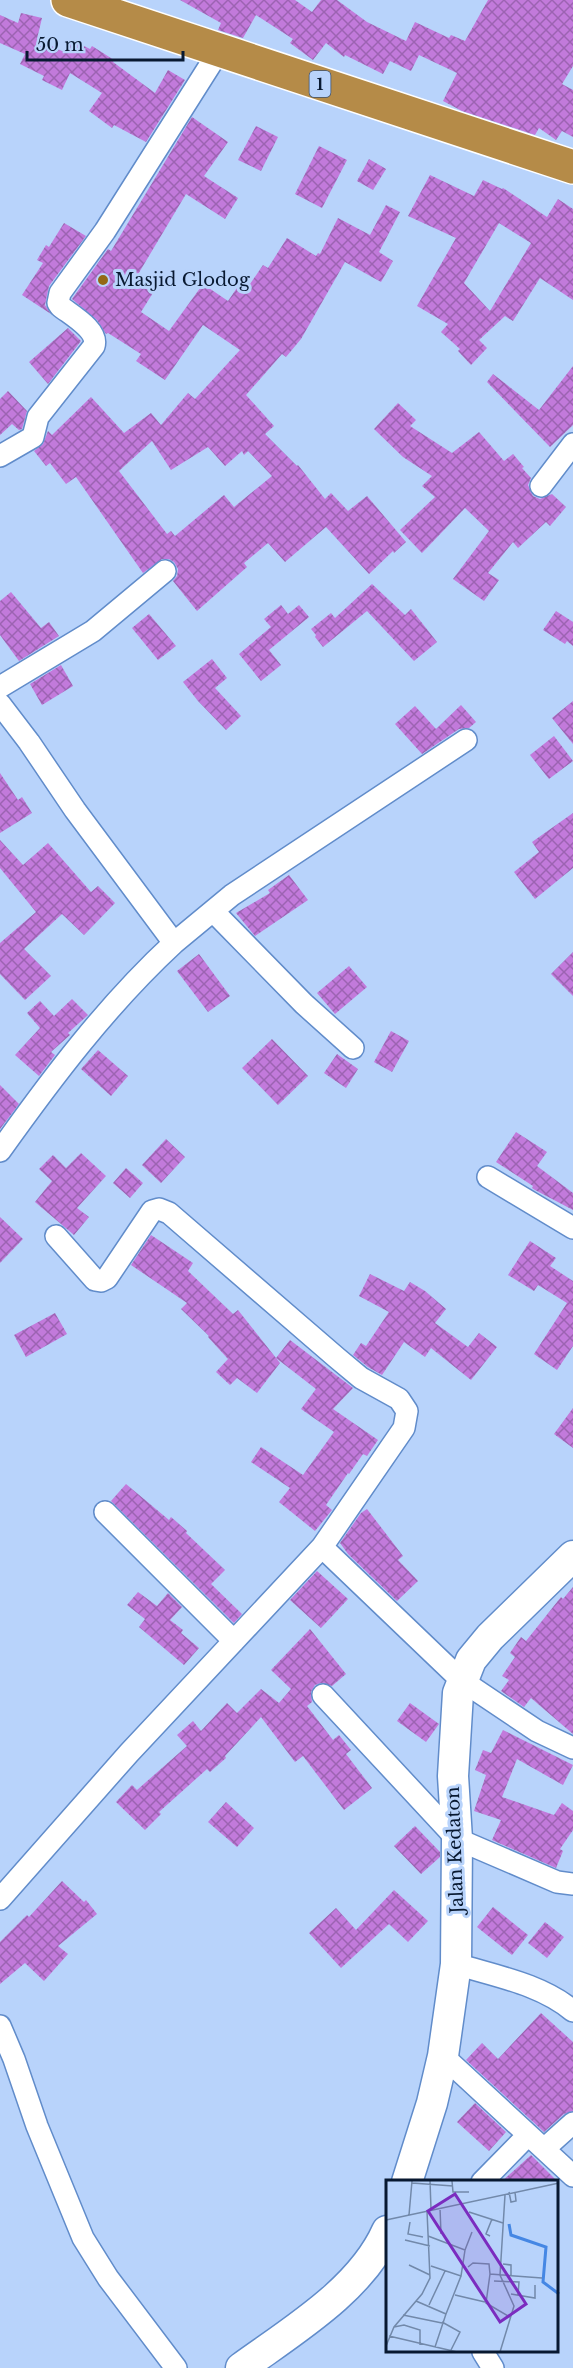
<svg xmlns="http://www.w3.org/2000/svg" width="573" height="2368" viewBox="0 0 573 2368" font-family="'Libre Baskerville',serif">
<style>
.building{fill:url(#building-cross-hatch);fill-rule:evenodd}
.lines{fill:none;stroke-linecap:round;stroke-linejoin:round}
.street-casing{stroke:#618cca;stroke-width:24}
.secondary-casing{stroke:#618cca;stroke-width:33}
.highway-casing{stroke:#fff;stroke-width:36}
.street{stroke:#fff;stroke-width:21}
.secondary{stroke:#fff;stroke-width:30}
.highway{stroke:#b58b48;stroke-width:33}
.poi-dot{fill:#946814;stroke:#b8d3fb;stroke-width:2}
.labels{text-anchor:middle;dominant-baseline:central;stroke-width:6;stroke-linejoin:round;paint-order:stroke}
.shield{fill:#b8d3fb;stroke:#3d516e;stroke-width:1.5}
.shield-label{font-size:16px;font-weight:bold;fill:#081931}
.poi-label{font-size:18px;fill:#081931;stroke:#b8d3fb;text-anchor:start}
.street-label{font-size:18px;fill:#081931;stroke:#b8d3fb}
.inset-river{fill:none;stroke:#4587e4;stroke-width:3}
.inset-road{fill:none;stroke:#7289aa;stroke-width:1.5}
.view{fill:#7b2cbf;fill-opacity:0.15;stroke:#7b2cbf;stroke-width:3}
.inset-edge{fill:none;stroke:#081931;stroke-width:3}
</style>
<defs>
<pattern id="building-cross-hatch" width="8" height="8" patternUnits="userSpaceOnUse" patternTransform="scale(1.5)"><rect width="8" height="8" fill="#c27adb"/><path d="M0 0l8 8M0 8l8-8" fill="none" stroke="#9c63b2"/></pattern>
</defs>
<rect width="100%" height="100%" fill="#b8d3fb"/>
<path class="building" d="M180,0H295L312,12L321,0H337L367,22L406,41L415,22L449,38L451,35L465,41L488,0H573V66L562,84L573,90V137L562,131L556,140L539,128L535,135L462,111L443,101L457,73L419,55L411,71L390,61L383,74L345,55L344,57L326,43L313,60L290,43L293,39L256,15L243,38L218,30L221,23Z
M21,13L42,18L37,39L66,53L72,40L90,49L92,46L114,60L113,62L155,93L168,70L185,80L146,142L114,125L112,128L89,111L102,93L70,73L62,90L42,80L44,76L20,64L25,54L0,43V15L18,23Z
M192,117L228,142L204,176L238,198L225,219L186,194L137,276L156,288L141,312L169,331L203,284L228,301L243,279L250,284L263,265L268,268L287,238L316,256L318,253L320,254L338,218L370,235L386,205L400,212L379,252L393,261L381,282L345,262L301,339L286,357L282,354L246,395L274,426L265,434L297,466L298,465L325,499L331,493L348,511L367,496L406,542L394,553L393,551L369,574L326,527L285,562L268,543L244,563L247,567L197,611L173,581L177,576L178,569L174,562L169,559H162L143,573L76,477L66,484L50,463L46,466L34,451L43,444L48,431L52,435L91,397L124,433L151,413L161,425L188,393L195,399L240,350L203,325L165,380L136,361L141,354L108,333L106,334L97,320L72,299L108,249L111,251ZM152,441L171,470L208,447L225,466L242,451L244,455L248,451L272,476L234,507L224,495L175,536L171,531L167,534L119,471Z
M256,126L278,137L261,171L238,160Z
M319,146L347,160L322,208L295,194Z
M369,159L386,169L373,190L357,181Z
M430,175L474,196L483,180L502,189L503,188L547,217L558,199L573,209V300L540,278L513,321L505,316L479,340L487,348L471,365L458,351L460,349L441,332L448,324L417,306L456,238L408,216ZM499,223L531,243L490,311L464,283Z
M64,223L86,236L49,286L45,305L51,314L22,295L43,263L37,260L46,245L49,247Z
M68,328L81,341L48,384L29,362Z
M573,366V425L550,447L487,382L493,374L539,410Z
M8,391L27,411L22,429L19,430L12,424L0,435V399Z
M398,403L416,420L410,426L452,453L479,432L504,461L513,454L524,467L522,468L531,478L528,485L533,496L540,499L552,494L566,507L550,526L546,522L518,548L513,542L488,573L499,580L484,601L453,579L489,531L465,508L422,553L400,530L435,497L422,486L432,476L403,457L374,429Z
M372,584L405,615L411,609L437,642L414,661L367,611L323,647L315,637L316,635L311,629L331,613L335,618Z
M11,592L41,628L49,622L59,636L19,661L0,635V601Z
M281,605L288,614L299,605L309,617L269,650L281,665L261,681L239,654L271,627L264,619Z
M556,611L573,622V646L567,641L565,644L543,630Z
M149,614L176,646L158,660L132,628Z
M212,659L227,678L215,688L241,716L226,730L198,701L183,682Z
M61,665L73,686L42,705L30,684Z
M573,701V744L552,718Z
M461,705L476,722L469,728L459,729L422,754L395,724L415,706L436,729Z
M554,736L573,761L549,779L530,755Z
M0,773L18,800L22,797L32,813L0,833Z
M573,813V868L535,899L514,872L539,852L532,842Z
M0,840L23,865L48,843L91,892L98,886L115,903L84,935L62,914L24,949L51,976L25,1000L0,974V943L36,912L0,868Z
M289,875L308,900L255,936L236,913L270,893L268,890Z
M573,952V996L551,974Z
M199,954L230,996L208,1012L177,971Z
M349,966L367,987L335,1014L317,993Z
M72,999L88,1015L68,1033L70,1035L51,1052L55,1055L39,1076L15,1055L40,1028L27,1013L40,1001L54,1016Z
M391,1031L409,1041L392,1072L374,1062Z
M272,1039L308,1076L278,1105L242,1068Z
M98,1050L128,1076L111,1096L81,1069Z
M337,1054L358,1069L346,1088L324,1073Z
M0,1085L19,1104L0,1129Z
M516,1132L547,1152L537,1166L573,1193V1210L535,1190L532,1188L533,1186L496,1162Z
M166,1139L185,1157L161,1183L142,1165Z
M81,1153L106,1176L77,1208L89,1217L74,1235L35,1202L52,1181L39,1169L53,1155L66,1168Z
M126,1168L143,1183L130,1198L113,1183Z
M0,1217L23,1239L0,1263Z
M151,1235L193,1263L188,1271L233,1314L238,1310L280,1363L257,1393L237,1378L230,1385L216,1372L228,1359L208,1337L209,1336L181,1309L187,1303L131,1265Z
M530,1241L556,1258L550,1266L573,1281V1346L557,1370L534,1354L567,1303L538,1285L534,1291L508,1275Z
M370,1274L404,1291L410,1282L425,1291L446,1309L435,1323L468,1347L479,1333L497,1347L471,1380L431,1348L425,1357L404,1342L382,1375L368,1367L353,1355L361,1343L366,1346L389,1312L359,1296Z
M55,1313L67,1334L26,1357L14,1335Z
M290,1340L353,1388L333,1409L378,1440L367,1456L363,1454L349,1474L348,1473L326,1505L332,1510L315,1531L279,1502L290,1488L251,1462L261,1447L303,1475L334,1432L301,1409L316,1389L276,1358Z
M573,1408V1448L554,1434Z
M126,1484L169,1520L171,1517L187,1531L186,1533L225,1570L211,1584L242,1614L234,1623L111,1501Z
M367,1509L403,1556L398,1560L418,1581L397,1601L348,1554L340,1543L361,1513Z
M317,1571L348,1599L321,1628L290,1600Z
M573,1587V1734L531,1698L524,1707L501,1691L509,1680L502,1676L515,1657L510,1653L521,1637L526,1641L561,1597L563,1599Z
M138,1592L157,1606L168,1593L182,1607L170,1620L183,1630L181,1633L199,1648L184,1665L139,1627L145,1619L127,1605Z
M310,1629L346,1674L332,1686L321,1683L315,1685L311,1692L312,1702L307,1706L333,1740L339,1735L351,1750L346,1754L372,1788L344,1810L303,1756L295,1762L261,1717L225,1756L226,1758L210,1772L207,1769L159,1812L161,1814L145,1830L116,1802L132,1785L137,1790L187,1746L177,1735L193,1721L201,1731L227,1703L237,1713L261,1689L279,1703L291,1689L271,1670Z
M410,1703L439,1724L426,1742L397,1721Z
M503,1730L573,1765L563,1785L517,1759L502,1797L554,1815L562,1803L573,1811V1830L560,1849L563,1851L556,1868L492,1840L501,1820L474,1811L486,1775L475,1770L483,1750L491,1753Z
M226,1802L254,1828L237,1847L208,1822Z
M415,1826L440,1852V1857L421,1874L394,1846Z
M62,1881L84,1902L86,1900L97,1914L58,1946L68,1954L44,1981L25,1963L0,1984V1942L27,1915L29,1917Z
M394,1890L428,1921L408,1942L389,1924L341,1968L309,1933L336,1908L356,1930Z
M493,1907L528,1935L512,1955L477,1927Z
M545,1922L564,1937L547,1958L528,1943Z
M541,2013L573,2042V2111L564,2114L544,2132L466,2060L482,2043L498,2059Z
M475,2103L506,2132L489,2151L457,2122Z
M531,2155L558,2182H501L519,2166Z"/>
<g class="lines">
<g class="street-casing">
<path id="street" d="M0,456L33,437L38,417L94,346C99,330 71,315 60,306L58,303L60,293L105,231L219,51
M541,486L573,444
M0,687L93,631L165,571
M0,704L29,742L75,810L174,943C107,1005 52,1078 0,1151
M213,911L304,1004L353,1048
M174,943L232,895L466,740
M488,1177L573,1228
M56,1236L95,1280L101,1281L107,1278L152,1211L159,1209L169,1213L337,1358L361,1378L399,1399L407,1411L404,1428L322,1547L461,1680L537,1731L573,1748
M105,1512L234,1641
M323,1695L457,1839L557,1882L573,1884
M0,1899L129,1753L322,1547
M456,1964C495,1976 541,1984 573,2011
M0,2026L14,2059L37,2126L83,2238L108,2278L176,2368
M443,2056L573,2176
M544,2149L573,2123
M482,2182L528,2135
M483,2352L493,2368"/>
</g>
<g class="secondary-casing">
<path id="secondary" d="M407,2182L432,2103L443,2056L456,1964L457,1839L453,1776L458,1693L471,1660L490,1637L573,1556
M241,2368C292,2331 361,2290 387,2231"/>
</g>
<g class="highway-casing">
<path id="highway" d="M68,0L573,167"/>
</g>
<use href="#street" class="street"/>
<use href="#secondary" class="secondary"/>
<use href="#highway" class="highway"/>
</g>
<circle class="poi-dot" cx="103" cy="280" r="6"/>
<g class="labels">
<rect class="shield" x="309.5" y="71" width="21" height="26" rx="4.5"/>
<g class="shield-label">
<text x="320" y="84">1</text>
</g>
<g class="poi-label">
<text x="115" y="280">Masjid Glodog</text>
</g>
<g class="street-label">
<text transform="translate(455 1850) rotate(-92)">Jalan Kedaton</text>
</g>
</g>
<g transform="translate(386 2180)">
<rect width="172" height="172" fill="#b8d3fb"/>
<path class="inset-river" d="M123,44L125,55L160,67L157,102L173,114"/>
<path class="inset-road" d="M44,1L45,29M66,1L67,12H83M26,3L67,6M123,12L125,22L130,21L129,12M54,28L55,54M83,32L117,43M23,35L26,1M0,40L173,3M24,42L22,54L37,57M42,56L79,70L75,96L45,86M104,56L100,54L106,39M19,60L44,66M79,70L86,52M117,84L125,85V95M23,85L44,95M82,87L87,83L103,84L104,94L156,98M104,94L100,123L124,137M108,101L133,102L132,115M125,114L149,118V105M69,115L99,122M30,121L60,134L49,167M43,125L59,91M60,134L75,96M17,135L56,143M56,142L74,152L65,170M8,147L18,145L34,150V165M3,156L71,172M0,166L8,147L36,114L44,98L41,31M114,172L128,126L114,95L119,15"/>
<path class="view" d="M69,14L140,124L114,142L42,31Z"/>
<rect width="172" height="172" class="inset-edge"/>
</g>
<path d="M27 51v9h156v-9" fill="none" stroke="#081931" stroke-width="3"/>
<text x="36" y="51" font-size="18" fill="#081931" stroke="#b8d3fb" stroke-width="4.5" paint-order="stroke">50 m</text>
</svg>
